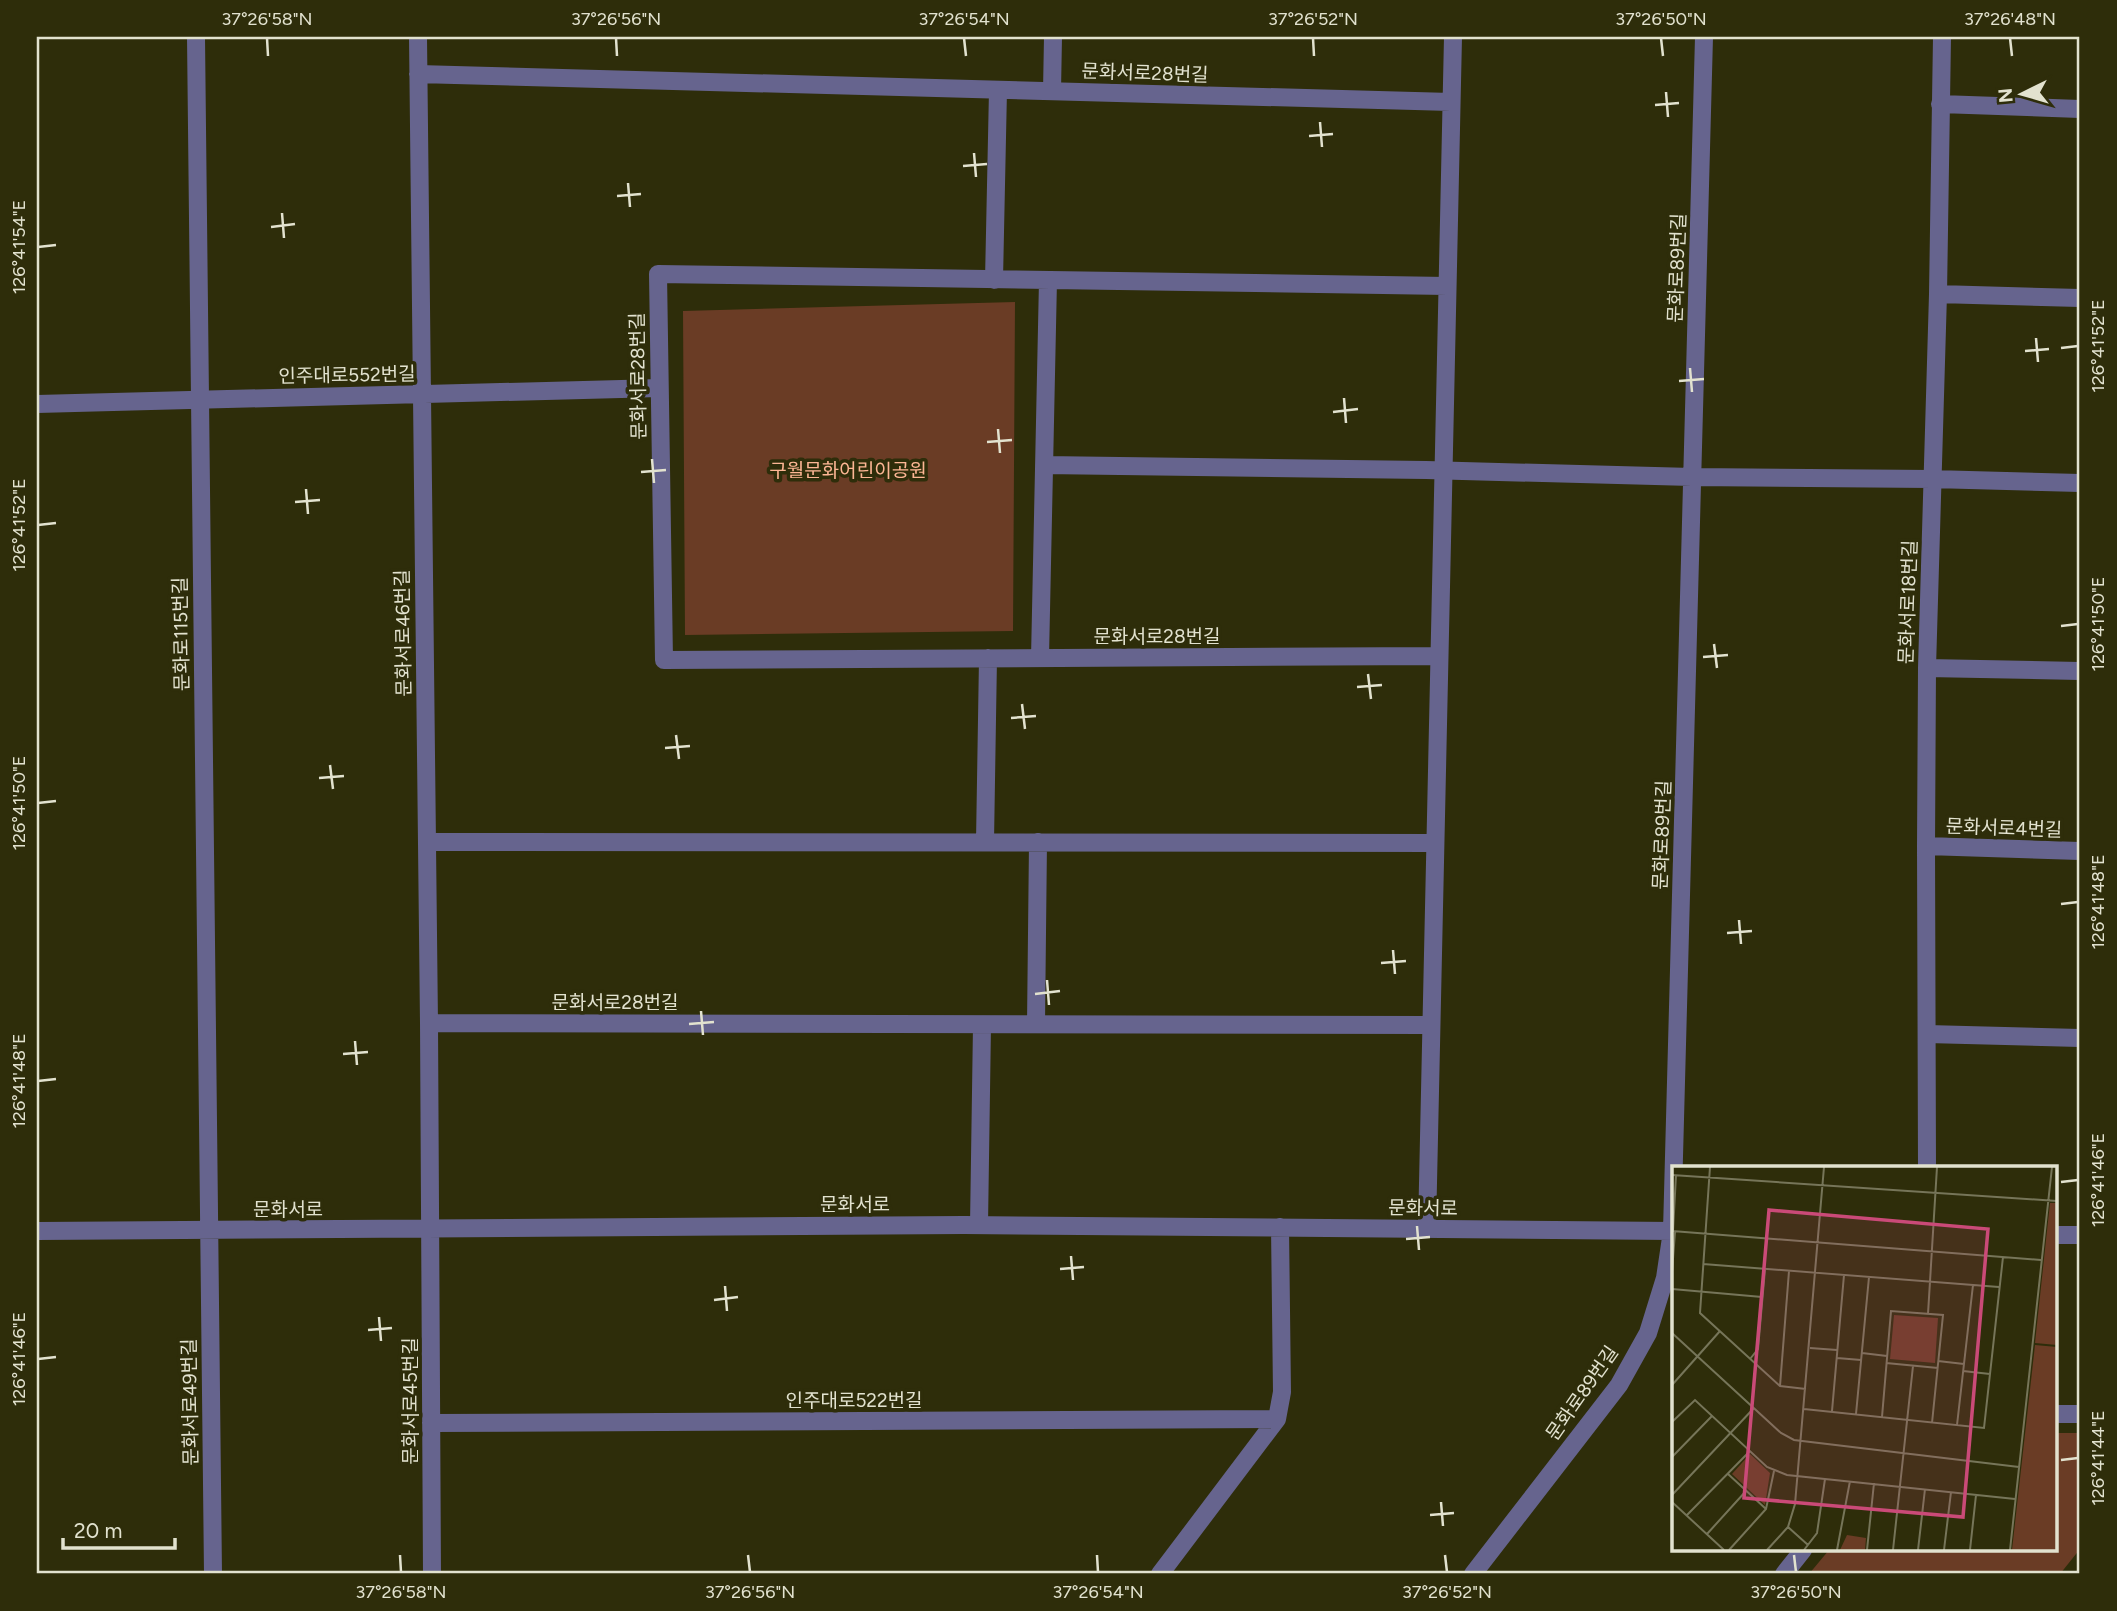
<svg xmlns="http://www.w3.org/2000/svg" width="2117" height="1611" viewBox="0 0 2117 1611" font-family="Figtree,'Noto Sans KR',sans-serif">
<style>
.green{fill:#6a3c25}
.lines{fill:none;stroke-linecap:round;stroke-linejoin:round}
.minor{stroke:#66648e;stroke-width:18}
.ticks{fill:none;stroke:#e2e2cf;stroke-width:2.5}
.labels{text-anchor:middle;dominant-baseline:central;stroke-width:7;stroke-linejoin:round;paint-order:stroke}
.street-label{font-size:19px;fill:#e2e2cf;stroke:#2e2d0a}
.park-label{font-size:19px;fill:#fdb694;stroke:#2e2d0a}
.inset-road{fill:none;stroke:#767559;stroke-width:2}
.view{fill:#ca4a78;fill-opacity:0.15;stroke:#ca4a78;stroke-width:3.5}
.inset-edge{fill:none;stroke:#e2e2cf;stroke-width:3.5}
.neatline{fill:none;stroke:#e2e2cf;stroke-width:2.5}
.ticks-label{font-size:18px;text-anchor:middle;fill:#e2e2cf}
</style>
<rect width="100%" height="100%" fill="#2e2d0a"/>
<path class="green" d="M1015,302L1013,631L685,635L683,311Z
M2056,1433H2080V1549L2060,1574H1809L1829,1550H2056Z"/>
<g class="lines">
<path class="minor" d="M196,37L213,1574
M418,37L429,1023L432,1574
M418,74L1451,102
M1052,91L1053,37
M1940,104L2080,109
M994,280L998,90
M1938,294L2080,298
M37,404L659,388
M1044,465L1426,470L1692,477L1932,479L2080,483
M1439,656L664,660L658,274L1447,286
M1040,658L1048,280
M1927,668L2080,671
M427,842L1435,843
M985,842L988,658
M1926,846L2080,851
M429,1023L1431,1025
M1036,1024L1038,842
M1927,1034L2080,1038
M1927,1168L1926,846L1927,668L1938,294L1942,37
M979,1225L982,1025
M1427,1229L1453,37
M37,1231L964,1225L1674,1231
M2056,1235H2080
M2056,1414H2080
M431,1423L1277,1419
M1160,1574L1277,1419L1282,1392L1280,1227
M1473,1574L1619,1385L1648,1333L1665,1278L1672,1231L1704,37
M1784,1574L1803,1550"/>
</g>
<path class="ticks" d="M267,38L268,56M616,38L617,56M964,38L966,56M1313,38L1314,56M1661,38L1663,56M2010,38L2012,56M1666,92L1668,117M1655,105L1679,103M1320,122L1322,147M1309,136L1333,134M974,153L976,177M963,166L987,164M628,183L630,207M617,196L641,194M282,213L284,238M271,227L295,224M38,247L56,245M2036,338L2038,362M2061,348L2078,346M2025,351L2049,349M1690,368L1692,392M1679,381L1704,379M1344,398L1346,423M1333,412L1358,409M998,429L1000,453M987,442L1012,440M652,459L654,483M641,472L666,470M306,489L308,514M295,502L320,500M38,525L56,523M2061,626L2078,624M1714,644L1717,668M1703,657L1728,655M1368,674L1371,699M1357,687L1382,685M1022,704L1025,729M1011,718L1036,716M676,735L679,759M665,748L690,746M330,765L333,789M319,778L344,776M38,803L56,801M2061,904L2078,902M1739,920L1741,944M1727,933L1752,931M1393,950L1395,974M1381,963L1406,961M1047,980L1049,1005M1035,994L1060,991M701,1011L703,1035M689,1024L714,1022M355,1041L357,1065M343,1054L368,1052M38,1081L56,1079M2061,1182L2078,1180M1417,1226L1419,1250M1406,1239L1430,1237M1071,1256L1073,1280M1060,1269L1084,1267M725,1286L727,1311M714,1300L738,1297M379,1317L381,1341M368,1330L392,1328M38,1359L56,1357M2061,1460L2078,1458M1441,1502L1443,1526M1430,1515L1454,1513M400,1555L401,1572M748,1555L750,1572M1097,1555L1098,1572M1445,1555L1447,1572M1794,1555L1796,1572"/>
<g class="labels">
<g class="street-label">
<text transform="translate(1145 73) rotate(2)">문화서로28번길</text>
<text transform="translate(1677 268) rotate(-88)">문화로89번길</text>
<text transform="translate(347 375) rotate(-1)">인주대로552번길</text>
<text transform="translate(638 376) rotate(-91)">문화서로28번길</text>
<text transform="translate(1908 602) rotate(-88)">문화서로18번길</text>
<text transform="translate(403 633) rotate(-91)">문화서로46번길</text>
<text transform="translate(181 634) rotate(-91)">문화로115번길</text>
<text x="1157" y="636">문화서로28번길</text>
<text transform="translate(2004 828) rotate(2)">문화서로4번길</text>
<text transform="translate(1662 835) rotate(-88)">문화로89번길</text>
<text x="615" y="1002">문화서로28번길</text>
<text x="855" y="1204">문화서로</text>
<text transform="translate(1423 1208) rotate(1)">문화서로</text>
<text x="288" y="1209">문화서로</text>
<text transform="translate(1582 1393) rotate(-55)">문화로89번길</text>
<text x="854" y="1400">인주대로522번길</text>
<text transform="translate(410 1401) rotate(-90)">문화서로45번길</text>
<text transform="translate(190 1402) rotate(-91)">문화서로49번길</text>
</g>
<g class="park-label">
<text x="848" y="470">구월문화어린이공원</text>
</g>
</g>
<g transform="translate(1672 1166)">
<rect width="385" height="385" fill="#2e2d0a"/>
<path d="M378,37H385V179L363,177ZM222,149L266,152L263,197L218,193ZM363,179L385,181V384H340ZM78,288L98,307L93,339L60,308ZM175,369L194,372L193,384H168Z" fill="#6a3c25"/>
<path class="inset-road" d="M38,1L28,147L108,220L134,223M0,9L385,35M0,65L369,94M1,65L4,9M31,98L327,121M0,106L3,66M0,123L90,131M256,148L265,1M0,167L109,267L122,274L347,301M138,182L165,184M190,187L215,190M165,192L189,194M78,193L86,183L93,103M266,195L292,198M214,197L266,202M291,205L318,208M0,219L48,165M108,220L117,105M132,243L312,262L331,91M160,245L172,109M184,248L197,111M210,251L219,145L271,149L260,257M0,256L23,234L95,301L115,309L343,333M285,259L301,119M0,291L40,250M56,308L94,343M0,329L82,242M0,336L52,384M15,349L78,285M116,361L136,379M35,368L74,325M57,384L94,343L102,305M95,384L116,361L123,338L152,1M132,384L145,367L153,313M165,384L178,315M195,384L202,317M221,384L241,200M246,384L253,323M272,384L279,326M298,384L304,329M338,384L380,1"/>
<path class="view" d="M97,44L316,63L291,351L72,332Z"/>
<rect width="385" height="385" class="inset-edge"/>
</g>
<rect width="2117" height="1611" fill="none" stroke="#2e2d0a" stroke-width="77"/>
<g transform="translate(2022 94) rotate(265)" stroke="#2e2d0a" stroke-width="5" paint-order="stroke">
<path d="M0-5L12 26L0 18L-12 26Z" fill="#e2e2cf"/>
<text y="-10" font-size="19" font-weight="bold" text-anchor="middle" fill="#e2e2cf">N</text>
</g>
<path d="M63 1538v10h112v-10" fill="none" stroke="#e2e2cf" stroke-width="3.5"/>
<text x="74" y="1538" font-size="21" fill="#e2e2cf" stroke="#2e2d0a" stroke-width="5" paint-order="stroke">20 m</text>
<rect x="38" y="38" width="2040" height="1534" class="neatline"/>
<g class="ticks-label">
<text x="267" y="25">37°26'58"N</text>
<text x="616" y="25">37°26'56"N</text>
<text x="964" y="25">37°26'54"N</text>
<text x="1313" y="25">37°26'52"N</text>
<text x="1661" y="25">37°26'50"N</text>
<text x="2010" y="25">37°26'48"N</text>
<text transform="translate(19 247) rotate(-90)" y="6">126°41'54"E</text>
<text transform="translate(2098 346) rotate(-90)" y="6">126°41'52"E</text>
<text transform="translate(19 525) rotate(-90)" y="6">126°41'52"E</text>
<text transform="translate(2098 624) rotate(-90)" y="6">126°41'50"E</text>
<text transform="translate(19 803) rotate(-90)" y="6">126°41'50"E</text>
<text transform="translate(2098 902) rotate(-90)" y="6">126°41'48"E</text>
<text transform="translate(19 1081) rotate(-90)" y="6">126°41'48"E</text>
<text transform="translate(2098 1180) rotate(-90)" y="6">126°41'46"E</text>
<text transform="translate(19 1359) rotate(-90)" y="6">126°41'46"E</text>
<text transform="translate(2098 1458) rotate(-90)" y="6">126°41'44"E</text>
<text x="401" y="1598">37°26'58"N</text>
<text x="750" y="1598">37°26'56"N</text>
<text x="1098" y="1598">37°26'54"N</text>
<text x="1447" y="1598">37°26'52"N</text>
<text x="1796" y="1598">37°26'50"N</text>
</g>
</svg>
